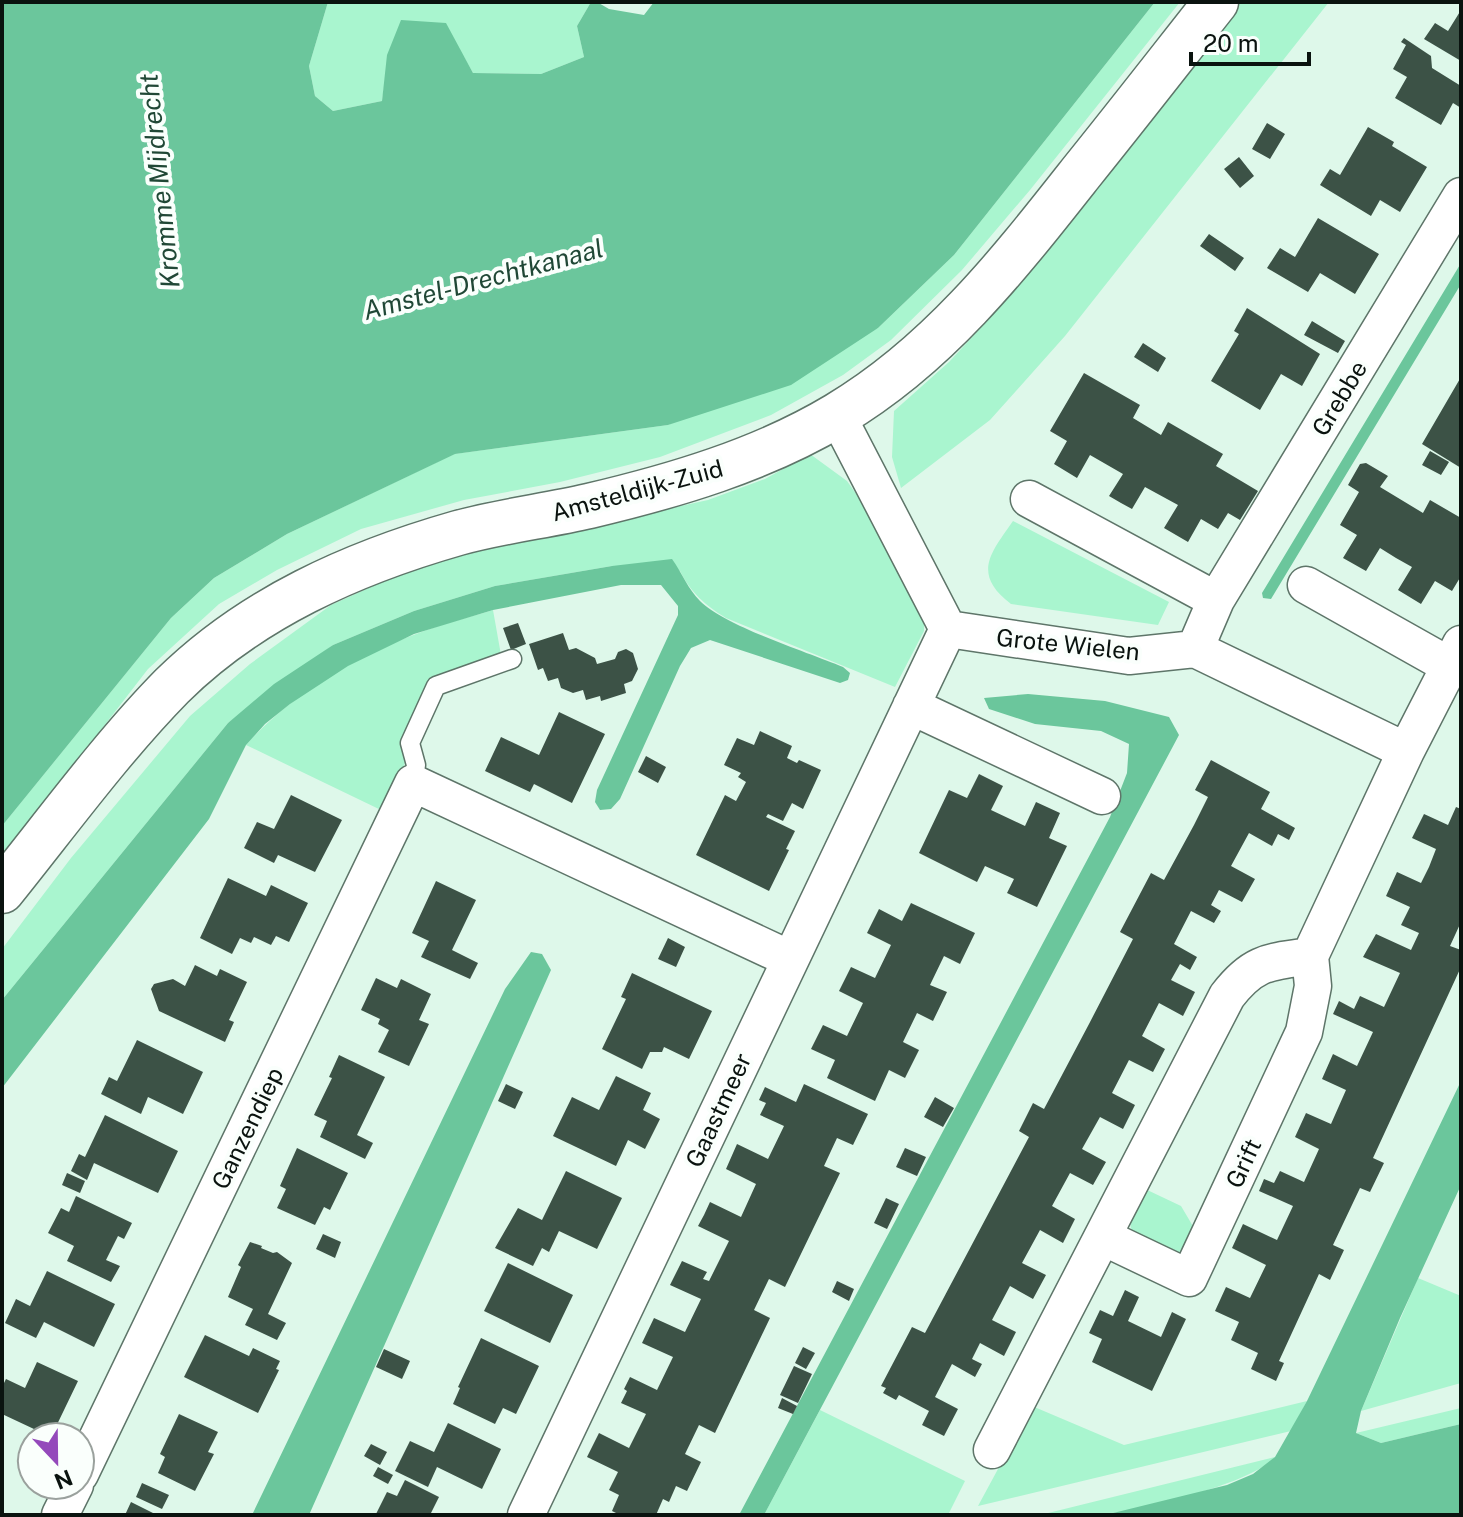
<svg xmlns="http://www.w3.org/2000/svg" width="1463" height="1517" viewBox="0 0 1463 1517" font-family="'Public Sans',sans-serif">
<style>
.green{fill:#a9f5cf}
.water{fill:#6bc69c}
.building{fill:#3c5246}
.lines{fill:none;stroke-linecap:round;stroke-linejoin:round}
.service-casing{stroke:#5e7569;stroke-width:21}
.minor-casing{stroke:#5e7569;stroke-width:39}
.tertiary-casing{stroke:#5e7569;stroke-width:47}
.service{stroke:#fff;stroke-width:18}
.minor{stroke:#fff;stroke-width:36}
.tertiary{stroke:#fff;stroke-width:44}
.labels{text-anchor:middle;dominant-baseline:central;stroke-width:8;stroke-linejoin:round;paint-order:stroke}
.street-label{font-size:24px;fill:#0a130f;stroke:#fafffc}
.water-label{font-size:26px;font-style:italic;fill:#204836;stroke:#fafffc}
</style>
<rect width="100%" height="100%" fill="#def8ea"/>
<path class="green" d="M328,2H591L577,26L584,57L541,74L473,73L464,57L385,80L382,101L333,111L315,96L309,66Z
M1155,2H1180L1030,190L962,270L891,340L843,375L771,415L660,457L560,482L464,500L361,529L277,570L219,604L148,669L2,858V826L171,618L214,578L287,534L454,454L668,425L878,328L954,255Z
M1239,2H1329L1065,336L990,420L901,488L892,457L894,411L949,362L1011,295L1104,167Z
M810,454L847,481L867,509L924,620V631L895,687L726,618C705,605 691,593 680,571L612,566L495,586L414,611L333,645L228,723L2,1000V949L71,858L190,716L250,664L331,605L393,577L466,553L708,500L765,479Z
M1013,521L1169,602L1158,625L1011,604C972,574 990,554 1013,521Z
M493,610L501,655L429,680L403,742L405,763L383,811L246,745C290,696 353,657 416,634C441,624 467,618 493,610Z
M1143,1188L1181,1206L1197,1233L1187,1249L1171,1255C1128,1234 1120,1235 1143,1188Z
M1418,1278L1461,1296V1383L1361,1411Z
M1307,1401L1291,1431L978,1506L1032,1406L1124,1445Z
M1461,1408V1424L1381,1443L1356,1433Z
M820,1410L965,1481L949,1513L764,1515Z
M1275,1457C1251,1484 1146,1508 1108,1514C1086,1517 1062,1515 1040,1515Z"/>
<path class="water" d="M2,2H328L309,66L315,96L333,111L382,101L387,55L401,20L446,23L473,73L541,74L584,57L577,26L591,2H597L609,9L644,15L654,2H1155L954,255L878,328L791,385L668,425L455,454L287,534L214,578L171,618L2,826Z
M1461,263V284L1271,599L1263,598L1262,593Z
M672,559C682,573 688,589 700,601C725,626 807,652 843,667L850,673L848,680L840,683L710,640L691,648L680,666L620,799L611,809L600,810L595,802L597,790L678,615V606L661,585H621L493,610L414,634L348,666L290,704L265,724L246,745L209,819L2,1088V1000L228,723L274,684L333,645L414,611L495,586L612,566Z
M1028,694L1105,701L1169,717L1179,735L764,1515H739L1110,817L1127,773L1129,744L1101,731L1035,724L989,709L984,698Z
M531,952L542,954L551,970L309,1515H252L505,989Z
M1461,1081V1185L1400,1318L1361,1411L1356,1433L1381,1443L1461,1424V1515H1105L1227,1485L1253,1474L1275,1457L1307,1401Z"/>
<path class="building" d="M1461,10V61L1424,39L1435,23L1448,31Z
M1404,38L1431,56L1432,68L1461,86V108L1453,103L1441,125L1395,98L1407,77L1393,69L1406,45L1401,42Z
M1267,123L1285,134L1270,159L1252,149Z
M1368,127L1394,142L1392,146L1427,167L1400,212L1380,200L1371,216L1320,185L1330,169L1340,175Z
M1239,157L1254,176L1240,188L1224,169Z
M1318,218L1379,254L1355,294L1320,273L1308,292L1267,268L1280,248L1295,257Z
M1209,234L1244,258L1235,271L1200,246Z
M1247,308L1320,354L1302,386L1281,374L1260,410L1211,381L1239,334L1234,331Z
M1312,321L1345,341L1338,353L1304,335Z
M1143,343L1166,358L1158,372L1134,357Z
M1084,373L1140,405L1133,418L1161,435L1168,422L1223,454L1216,466L1258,491L1240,520L1228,513L1218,529L1201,519L1188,542L1164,528L1178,505L1145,487L1132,509L1121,503L1109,496L1123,474L1090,455L1077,478L1054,464L1067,441L1050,431Z
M1461,377V468L1422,444Z
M1430,451L1449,462L1441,475L1422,465Z
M1366,463L1388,476L1380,487L1423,513L1430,500L1461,518V576L1452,591L1435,581L1421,604L1398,590L1412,567L1396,558L1380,548L1366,571L1343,558L1357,535L1340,525L1359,492L1348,485L1360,464Z
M518,623L526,644L511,650L503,628Z
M563,633L569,650L576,648L595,658L597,664L615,659L618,652L626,649L633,653L638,669L632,681L624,684L626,693L601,701L600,696L586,700L583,690L573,693L561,688L558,678L548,681L543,668L538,670L529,644Z
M559,712L605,734L572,803L534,784L530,792L485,771L501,737L539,755Z
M760,731L792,746L787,758L797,763L799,760L821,770L803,809L792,803L783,821L768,814L766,817L795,831L786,849L789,850L769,891L696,855L725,795L736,801L746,782L738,777L741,773L724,765L737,738L754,745Z
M646,756L666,767L658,783L638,772Z
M1211,760L1270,792L1261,809L1295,828L1289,840L1278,834L1272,846L1249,833L1231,866L1255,879L1242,902L1219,890L1211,905L1221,911L1214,923L1191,911L1174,944L1197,957L1190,970L1180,964L1171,980L1195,992L1183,1016L1159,1003L1142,1036L1165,1049L1153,1072L1129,1060L1112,1093L1135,1105L1123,1129L1100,1117L1082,1149L1106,1162L1093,1185L1070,1173L1052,1206L1075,1219L1063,1243L1040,1230L1022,1263L1046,1275L1033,1299L1010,1286L992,1320L1016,1332L1004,1356L980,1343L972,1359L982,1364L975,1377L952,1364L935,1397L958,1409L944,1436L922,1425L929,1411L899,1395L896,1400L883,1393L886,1388L881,1386L912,1327L925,1333L1029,1137L1019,1131L1033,1103L1044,1109L1089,1024L1133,939L1120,932L1151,873L1164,880L1194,825L1208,797L1195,790Z
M979,774L1003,786L991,810L1025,826L1036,802L1060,813L1049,838L1067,846L1037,907L1007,893L1014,879L985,866L977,882L919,853L949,790L967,798Z
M291,795L342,820L315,872L278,855L274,863L244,848L257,822L274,829Z
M1456,807L1461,809V922L1450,946L1461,950V967L1373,1158L1384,1163L1370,1192L1360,1188L1333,1245L1344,1250L1330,1280L1319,1274L1279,1361L1284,1363L1276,1381L1251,1369L1258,1353L1231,1340L1239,1322L1215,1311L1226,1287L1250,1298L1266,1265L1232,1248L1243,1224L1277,1240L1293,1206L1259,1191L1264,1179L1274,1183L1280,1171L1304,1182L1319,1149L1295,1137L1306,1113L1331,1124L1346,1090L1322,1079L1333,1054L1357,1066L1373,1032L1333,1014L1339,1001L1354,1009L1360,996L1384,1007L1400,973L1363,957L1376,934L1411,950L1419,933L1401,925L1410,907L1386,896L1397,872L1421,883L1429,867L1436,849L1412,838L1424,814L1448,825Z
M228,878L266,896L271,885L308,903L289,942L276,936L271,945L254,937L251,943L240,938L232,954L200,938Z
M436,881L476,900L452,950L478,963L470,979L421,957L429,941L412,933Z
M911,903L975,933L960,964L944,956L930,985L947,992L933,1021L917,1013L903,1042L919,1050L905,1078L889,1070L875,1101L827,1078L835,1060L811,1049L823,1025L847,1036L863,1003L839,991L851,967L875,978L891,945L867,933L879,909L902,921Z
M668,938L685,947L676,967L658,959Z
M195,965L217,976L220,969L247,982L229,1020L234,1022L225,1042L159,1011L151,989L154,984L173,979L185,986Z
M632,973L712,1011L689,1059L664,1047L662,1052H650L642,1069L602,1049L626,999L621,997Z
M376,978L397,988L401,979L431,994L419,1020L429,1024L409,1066L378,1052L389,1030L378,1024L380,1019L361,1010Z
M137,1040L203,1072L183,1114L148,1097L141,1114L101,1094L109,1077L117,1081Z
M339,1055L385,1077L357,1135L373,1143L365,1159L320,1137L327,1121L314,1115L332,1078L329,1077Z
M616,1076L651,1093L643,1110L660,1119L645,1149L628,1140L616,1166L553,1136L572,1097L599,1110Z
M506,1084L523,1092L515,1109L498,1101Z
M804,1084L868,1114L853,1145L837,1138L824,1166L840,1173L785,1287L769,1279L768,1281L754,1310L770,1318L715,1433L699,1425L685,1454L701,1462L687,1491L676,1486L669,1502L663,1499L656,1515H620L612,1511L619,1495L609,1490L618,1472L587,1457L599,1433L629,1448L646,1414L621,1403L627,1391L624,1389L630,1377L657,1390L673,1357L642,1343L654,1318L685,1332L701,1299L670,1285L682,1261L707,1272L703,1279L709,1281L729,1241L698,1226L704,1215L710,1202L741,1217L756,1184L726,1169L737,1144L768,1159L784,1126L760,1115L766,1103L759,1100L765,1087L796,1102Z
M935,1097L954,1108L943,1127L924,1117Z
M105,1115L178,1151L158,1193L94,1163L87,1180L71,1171L79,1154L85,1157Z
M297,1148L348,1173L330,1210L324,1207L315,1225L277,1208L286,1189L280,1186Z
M905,1148L926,1157L917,1176L896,1167Z
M566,1171L622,1198L597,1249L559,1231L549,1252L542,1248L533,1266L495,1248L518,1208L542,1220Z
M67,1173L85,1181L80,1193L62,1185Z
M76,1196L132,1223L124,1239L118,1236L106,1260L120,1266L111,1282L67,1261L74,1246L48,1233L61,1208L69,1212Z
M886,1198L899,1204L887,1229L874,1223Z
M323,1234L341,1242L335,1258L316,1249Z
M250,1242L262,1246L261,1248L273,1253L277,1252L292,1263L268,1314L286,1323L277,1340L245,1325L253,1309L228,1297L241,1267L238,1265Z
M508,1263L573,1295L550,1343L484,1311Z
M47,1271L115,1304L94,1347L44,1322L36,1338L5,1323L16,1299L30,1306Z
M837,1281L854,1289L849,1301L832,1292Z
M1125,1290L1139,1297L1128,1321L1161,1337L1172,1312L1186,1319L1152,1391L1092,1362L1102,1339L1089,1333L1100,1310L1113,1316Z
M205,1335L249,1356L253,1348L280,1361L276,1369L279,1370L258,1413L184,1377Z
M481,1338L539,1366L516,1414L503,1408L495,1424L453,1404L460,1388L458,1387Z
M803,1347L815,1353L806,1369L795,1363Z
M384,1349L410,1361L402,1379L376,1367Z
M37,1362L78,1381L51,1437L2,1414V1387L6,1379L25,1388Z
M794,1366L812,1374L798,1403L780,1395Z
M782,1398L797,1406L793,1414L778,1408Z
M179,1414L218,1432L208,1452L214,1454L195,1491L158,1473L165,1457L160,1454Z
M448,1423L501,1449L482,1489L437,1467L428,1487L395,1471L410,1441L434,1452Z
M371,1444L387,1452L380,1465L364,1456Z
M378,1467L393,1475L388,1484L373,1476Z
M405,1480L439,1497L431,1513L436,1515L376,1514L387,1492L397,1496Z
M142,1483L169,1495L162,1509L136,1497Z
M131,1502L157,1515H125Z"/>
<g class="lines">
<g class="service-casing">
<path id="service" d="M413,783L416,765L410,743L436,686L512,659"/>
</g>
<g class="minor-casing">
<path id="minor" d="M837,415L948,629
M1029,499L1216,600
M1306,585L1450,666
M948,629L1129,656L1195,649L1406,751
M1195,649L1216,600L1461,196
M911,706L1102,796
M1103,1237L1189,1278L1304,1032L1313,986L1310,956L1406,751L1461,644
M992,1450L1227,996C1253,962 1268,962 1310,956
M80,1474L413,783L790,959
M60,1515L75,1485
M526,1515L948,629"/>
</g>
<g class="tertiary-casing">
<path id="tertiary" d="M2,891C56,824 112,747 172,686C251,608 353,563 458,533C501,521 546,516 589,506C674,486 762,460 837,415C938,355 1009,264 1080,174C1126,117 1171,59 1216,2"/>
</g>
<use href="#service" class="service"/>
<use href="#minor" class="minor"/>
<use href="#tertiary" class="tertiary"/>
</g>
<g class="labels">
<g class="street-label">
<text transform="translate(1339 398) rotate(-59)">Grebbe</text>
<text transform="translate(637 490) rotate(-15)">Amsteldijk-Zuid</text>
<text transform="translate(1068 644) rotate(6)">Grote Wielen</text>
<text transform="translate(718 1110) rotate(-65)">Gaastmeer</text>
<text transform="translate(247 1128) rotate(-64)">Ganzendiep</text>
<text transform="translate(1243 1163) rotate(-65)">Grift</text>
</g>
<g class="water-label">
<text transform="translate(159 181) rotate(-96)">Kromme Mijdrecht</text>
<text transform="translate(483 279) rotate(-15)">Amstel-Drechtkanaal</text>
</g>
</g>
<rect width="1463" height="1517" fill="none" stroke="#0a130f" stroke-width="8"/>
<g transform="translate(56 1461) rotate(158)"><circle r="38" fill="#fafffc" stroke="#9aa19d" stroke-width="2"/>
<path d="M0-6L14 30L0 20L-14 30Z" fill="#9449bb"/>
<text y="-12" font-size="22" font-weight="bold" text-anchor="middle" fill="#0a130f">N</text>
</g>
<path d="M1191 52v12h118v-12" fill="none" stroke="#0a130f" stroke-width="4"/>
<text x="1203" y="52" font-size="24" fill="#0a130f" stroke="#fafffc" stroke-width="6" paint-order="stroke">20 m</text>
</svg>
